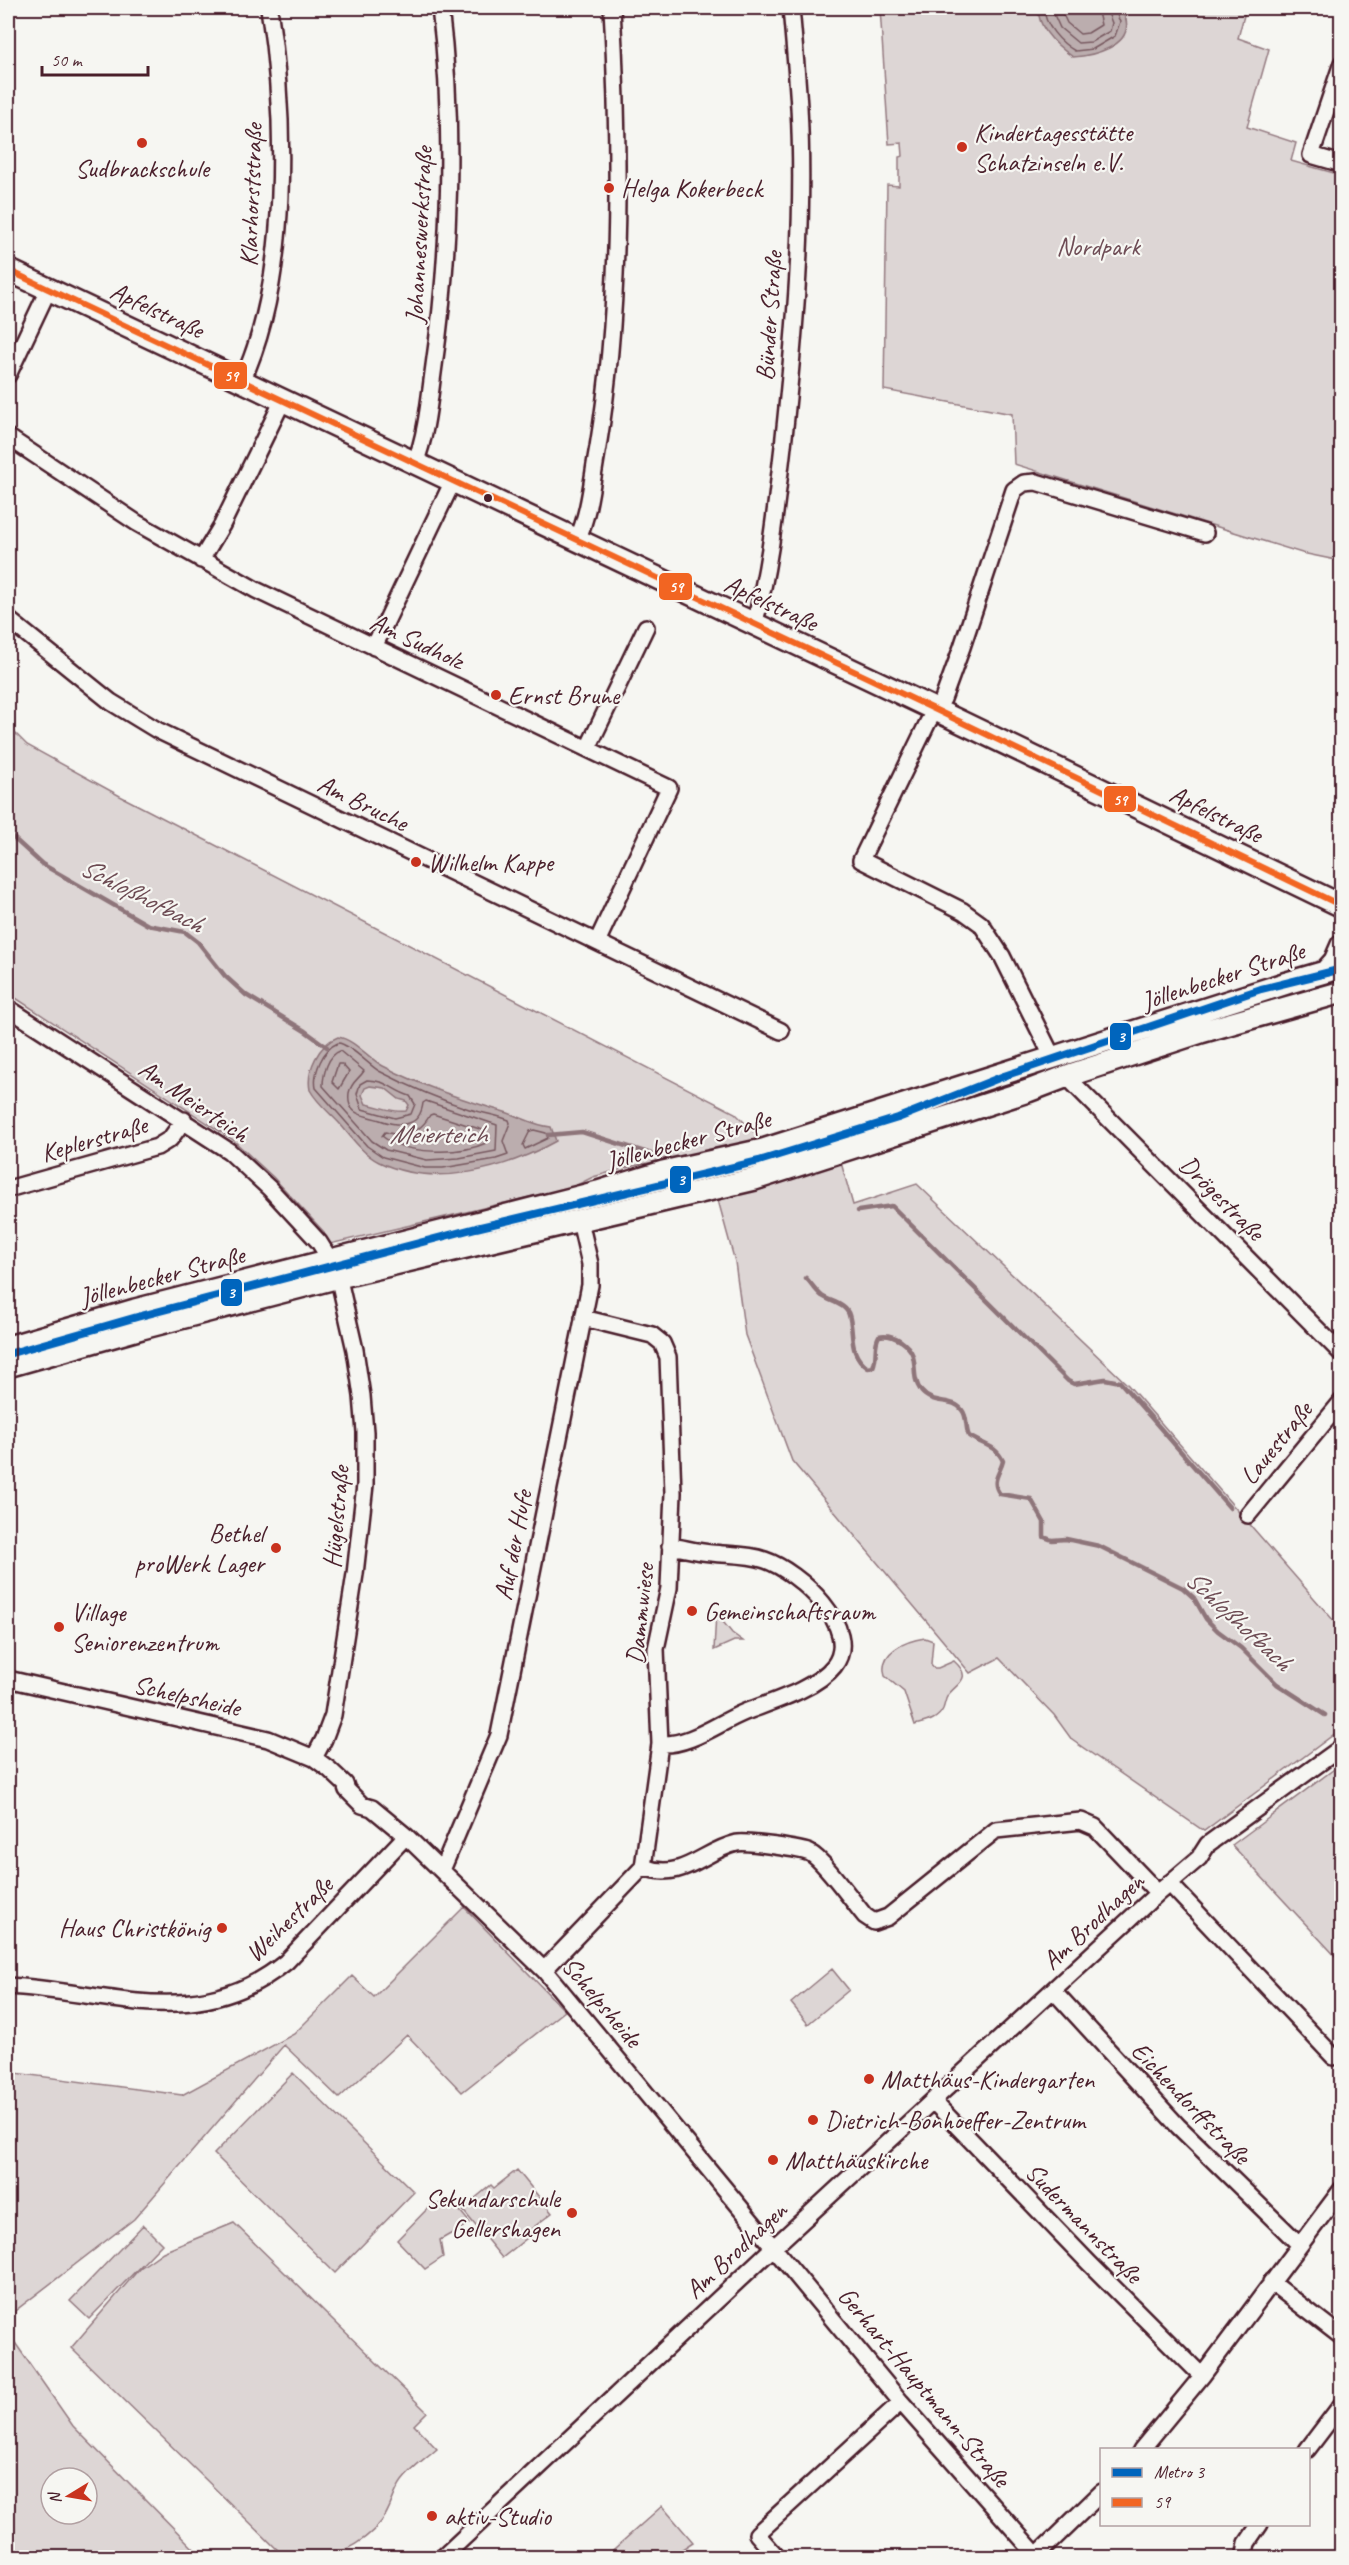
<svg xmlns="http://www.w3.org/2000/svg" width="1349" height="2565" viewBox="0 0 1349 2565" font-family="Caveat,sans-serif">
<style>
.green{fill:#ddd6d5;stroke:#947a80;stroke-width:1.5;fill-rule:evenodd}
.water{fill:#bbadae;stroke:#8e747a;stroke-width:1.5;fill-rule:evenodd}
.lines{fill:none;stroke-linecap:round;stroke-linejoin:round}
.shore{stroke:#77585f;stroke-width:1.5}
.stream{stroke:#8e747a;stroke-width:4.5}
.street-casing{stroke:#4a1f2b;stroke-width:20}
.secondary-casing{stroke:#4a1f2b;stroke-width:26}
.street{stroke:#f6f6f2;stroke-width:15}
.secondary{stroke:#f6f6f2;stroke-width:21}
.bus-1-casing{stroke:#f6f6f2;stroke-width:10}
.bus-1{stroke:#f26522;stroke-width:6}
.metro-1-casing{stroke:#f6f6f2;stroke-width:12}
.metro-1{stroke:#0065bd;stroke-width:8}
.poi-dot{fill:#c8321e;stroke:#f6f6f2;stroke-width:2}
.bus-dot{fill:#4a1f2b;stroke:#f6f6f2;stroke-width:2}
.labels{text-anchor:middle;dominant-baseline:central;stroke-width:4.5;stroke-linejoin:round;paint-order:stroke}
.poi-label{font-size:26px;fill:#4a1f2b;stroke:#f6f6f2;text-anchor:start}
.street-label{font-size:26px;fill:#4a1f2b;stroke:#f6f6f2}
.park-label{font-size:26px;fill:#6f4d56;stroke:#f6f6f2}
.water-label{font-size:27px;font-style:italic;fill:#6c4a52;stroke:#f6f6f2}
.line-badge{stroke:#f6f6f2;stroke-width:2}
.badge-label{font-size:16px;text-anchor:middle;font-weight:bold;fill:#fff}
</style>
<rect width="100%" height="100%" fill="#f6f6f2"/>
<filter id="ink" filterUnits="userSpaceOnUse"><feTurbulence type="fractalNoise" baseFrequency=".0167" numOctaves="2"/><feDisplacementMap in="SourceGraphic" scale="12" xChannelSelector="R" yChannelSelector="G"/><feConvolveMatrix kernelMatrix="1 2 1 2 8 2 1 2 1" color-interpolation-filters="sRGB"/></filter>
<g filter="url(#ink)">
<path class="green" d="M880,8H1038V15L1126,20L1119,8H1246L1238,38L1269,49L1247,127L1296,143L1291,161L1341,175V561L1302,553L1014,464L1012,414L884,390L887,185L899,186V157L903,156L902,143L889,144Z
M8,726L27,745L120,796L735,1113L760,1138L725,1148L633,1166L593,1177L573,1187L330,1244L321,1235L324,1232L273,1177L232,1139L8,993Z
M840,1159L853,1205L917,1184L1128,1385L1341,1629V1729L1204,1831L1072,1740L1054,1715L999,1658L970,1673L792,1461L745,1335L735,1262L718,1200Z
M716,1613L732,1633L743,1641H734L714,1650Z
M925,1638L933,1641L931,1664L934,1668H938L954,1661C974,1679 957,1683 948,1695C945,1699 945,1704 943,1709C938,1720 926,1722 915,1725L904,1692L885,1676C878,1652 905,1641 925,1638Z
M1341,1764V1962L1232,1845Z
M464,1907L565,2011L462,2092L407,2035L339,2098L284,2045L134,2219L15,2311L11,2337L73,2426L202,2557H8V2072L182,2095L294,2034L352,1976L374,1997ZM51,2478H87V2514H51Z
M832,1969L849,1990L808,2024L791,2003Z
M293,2073L414,2192L335,2273L214,2154Z
M517,2170L552,2213L530,2230L532,2234L502,2258L462,2209L491,2185L494,2188Z
M432,2204L455,2205L470,2223L440,2240L443,2257L425,2269L397,2240Z
M234,2223L427,2412L414,2425L437,2449C426,2459 411,2469 402,2481C393,2493 391,2510 381,2522C358,2550 319,2565 284,2556L71,2348L140,2268L163,2252Z
M143,2225L162,2244L89,2319L70,2301Z
M662,2506L693,2542L679,2551L673,2557H605Z"/>
<path class="water" d="M1038,8H1119C1121,11 1125,16 1126,20C1132,47 1091,56 1073,57C1057,46 1038,29 1038,8Z
M338,1037C354,1039 368,1058 383,1066C424,1087 464,1100 508,1113C523,1118 536,1126 551,1127L556,1141C506,1169 434,1189 379,1162C363,1154 352,1138 340,1124C330,1113 317,1103 310,1090C306,1070 319,1044 338,1037ZM370,1086L385,1088L399,1099L406,1101L409,1105L406,1111C393,1113 379,1106 366,1104L362,1095L365,1088Z"/>
<g class="lines">
<path class="shore" d="M1044,8C1044,25 1061,43 1075,51L1093,49L1115,36L1120,22L1114,8
M1051,8L1060,28L1078,43L1091,42L1110,31L1112,23L1106,8
M1060,8L1067,23L1080,34L1088,33L1101,25L1097,8
M338,1043C348,1043 369,1065 379,1071C408,1086 438,1099 469,1109C482,1113 496,1115 509,1120L510,1123L503,1141L508,1155L496,1159L443,1168H425L383,1157L367,1146L316,1088C313,1072 323,1049 338,1043Z
M340,1051L364,1071C359,1079 351,1082 349,1093C346,1117 366,1115 380,1120C399,1127 420,1128 423,1103L426,1101L497,1125L496,1151L459,1158L427,1160L386,1150L372,1141L323,1086C323,1074 328,1055 340,1051Z
M338,1064H342L349,1072L339,1089L332,1082Z
M367,1080C387,1080 393,1091 410,1096L415,1104L411,1114L395,1118L362,1109L357,1094L360,1084Z
M433,1114L486,1131V1143C460,1155 405,1155 382,1136L385,1132C404,1138 420,1133 430,1115Z
M534,1130L546,1133L548,1138L525,1149L523,1145L530,1131Z"/>
<path class="stream" d="M8,833L42,864L148,925L185,932L198,942L225,976L246,995L305,1031L327,1047
M548,1135L582,1132L651,1154
M858,1211L892,1206L1068,1381L1074,1384L1105,1379L1120,1382L1230,1508
M806,1278C811,1283 816,1291 822,1296C831,1302 846,1304 849,1315C855,1334 847,1353 868,1368L873,1367C878,1356 873,1346 879,1336C887,1334 893,1336 901,1341C923,1356 908,1373 921,1391C933,1406 953,1397 962,1410C968,1417 965,1428 969,1436C983,1445 996,1445 1003,1461C1000,1474 990,1481 1000,1494L1031,1499L1044,1522V1537L1052,1540L1066,1539L1099,1546L1183,1588L1194,1598L1206,1619L1218,1631L1241,1648L1277,1684L1325,1715"/>
<g class="street-casing">
<path id="street" d="M1342,63L1311,155L1342,164
M8,375L49,288
M242,381C290,279 286,117 269,8
M8,437L137,523L256,590L669,788L597,942
M415,463C426,436 429,403 433,373C450,256 455,126 440,8
M577,540C590,512 592,478 598,447C621,308 620,149 612,8
M201,560L222,525L283,400
M8,619L111,702L157,730L781,1031
M754,625C770,568 776,505 783,446C795,334 805,219 799,107C797,74 794,41 791,8
M374,647L453,481
M588,748L646,627
M8,1008L229,1151L269,1188L319,1242L337,1271L355,1350L362,1396L365,1432V1485L355,1574L333,1715L324,1739L314,1758
M1053,1058L1002,956L981,924L963,911L861,860L928,722L943,699L962,647L1014,490L1024,483L1036,482L1205,533
M1070,1075L1074,1084L1342,1354
M8,1189L157,1147L170,1139L184,1120
M1248,1515L1342,1401
M8,1679L268,1739L314,1758L329,1769L345,1784L347,1790L362,1805L372,1808L406,1836L544,1970L901,2402L1039,2558
M660,1744C690,1746 718,1723 745,1712C771,1702 816,1689 834,1666C863,1629 798,1571 765,1560C748,1554 729,1555 711,1553C697,1552 684,1548 670,1546
M643,1867C683,1882 702,1851 737,1843C746,1841 802,1849 810,1853C824,1860 853,1902 865,1916L874,1922L888,1917L996,1830L1081,1821L1095,1827L1158,1893
M442,1870L499,1735L590,1285V1264L580,1221
M1169,1883L1334,2057
M544,1970L643,1867L660,1744L656,1649L669,1588L673,1493L668,1357L662,1343L652,1335L583,1318
M8,1986C107,1991 198,2034 286,1962L406,1836
M1053,1990L1178,2126L1299,2244
M933,2101L1089,2263L1202,2376
M1271,2282L1342,2337
M1141,2450L1202,2376L1342,2189
M1307,2450L1342,2404
M1037,2555L1102,2492
M442,2558L774,2247L1158,1893L1199,1858L1208,1844L1342,1747
M778,2558L757,2534L901,2402
M1244,2558L1247,2543L1260,2524"/>
</g>
<g class="secondary-casing">
<path id="secondary" d="M8,270L936,710L1342,906
M1325,972L1335,961L1342,945
M8,1347L135,1310L598,1192L663,1172L763,1150L1287,983L1342,967
M8,1366L142,1328L339,1277L755,1179L1028,1091L1070,1075L1201,1032L1342,992"/>
</g>
<use href="#street" class="street"/>
<use href="#secondary" class="secondary"/>
<g class="bus-1-casing">
<path id="bus-1" d="M8,270L936,710L1342,906"/>
</g>
<use href="#bus-1" class="bus-1"/>
<g class="metro-1-casing">
<path id="metro-1" d="M8,1354L137,1317L476,1228L759,1161L898,1118L1004,1076L1261,989L1342,969"/>
</g>
<use href="#metro-1" class="metro-1"/>
</g>
</g>
<g class="poi-dot">
<circle cx="142" cy="143" r="6"/>
<circle cx="962" cy="147" r="6"/>
<circle cx="609" cy="188" r="6"/>
<circle cx="496" cy="695" r="6"/>
<circle cx="416" cy="862" r="6"/>
<circle cx="276" cy="1548" r="6"/>
<circle cx="692" cy="1611" r="6"/>
<circle cx="59" cy="1627" r="6"/>
<circle cx="222" cy="1928" r="6"/>
<circle cx="869" cy="2079" r="6"/>
<circle cx="813" cy="2120" r="6"/>
<circle cx="773" cy="2160" r="6"/>
<circle cx="572" cy="2213" r="6"/>
<circle cx="432" cy="2516" r="6"/>
</g>
<circle class="bus-dot" cx="488" cy="498" r="5"/>
<g class="labels">
<g class="poi-label">
<text x="974" y="132">Kindertagesstätte<tspan x="974" dy="30">Schatzinseln e.V.</tspan></text>
<text x="142" y="168" text-anchor="middle">Sudbrackschule</text>
<text x="621" y="188">Helga Kokerbeck</text>
<text x="508" y="695">Ernst Brune</text>
<text x="428" y="862">Wilhelm Kappe</text>
<text x="264" y="1533" text-anchor="end">Bethel<tspan x="264" dy="30">proWerk Lager</tspan></text>
<text x="704" y="1611">Gemeinschaftsraum</text>
<text x="71" y="1612">Village<tspan x="71" dy="30">Seniorenzentrum</tspan></text>
<text x="210" y="1928" text-anchor="end">Haus Christkönig</text>
<text x="881" y="2079">Matthäus-Kindergarten</text>
<text x="825" y="2120">Dietrich-Bonhoeffer-Zentrum</text>
<text x="785" y="2160">Matthäuskirche</text>
<text x="560" y="2198" text-anchor="end">Sekundarschule<tspan x="560" dy="30">Gellershagen</tspan></text>
<text x="444" y="2516">aktiv-Studio</text>
</g>
<g class="street-label">
<text transform="translate(251 195) rotate(-88)">Klarhorststraße</text>
<text transform="translate(419 235) rotate(-87)">Johanneswerkstraße</text>
<text transform="translate(157 310) rotate(25)">Apfelstraße</text>
<text transform="translate(769 316) rotate(-86)">Bünder Straße</text>
<text transform="translate(771 603) rotate(25)">Apfelstraße</text>
<text transform="translate(417 641) rotate(25)">Am Sudholz</text>
<text transform="translate(363 803) rotate(26)">Am Bruche</text>
<text transform="translate(1216 814) rotate(26)">Apfelstraße</text>
<text transform="translate(1223 976) rotate(-18)">Jöllenbecker Straße</text>
<text transform="translate(194 1101) rotate(34)">Am Meierteich</text>
<text transform="translate(94 1139) rotate(-16)">Keplerstraße</text>
<text transform="translate(688 1140) rotate(-15)">Jöllenbecker Straße</text>
<text transform="translate(1222 1198) rotate(45)">Drögestraße</text>
<text transform="translate(162 1276) rotate(-15)">Jöllenbecker Straße</text>
<text transform="translate(1276 1443) rotate(-51)">Lauestraße</text>
<text transform="translate(336 1517) rotate(-85)">Hügelstraße</text>
<text transform="translate(513 1545) rotate(-79)">Auf der Hufe</text>
<text transform="translate(640 1614) rotate(-84)">Dammwiese</text>
<text transform="translate(187 1696) rotate(13)">Schelpsheide</text>
<text transform="translate(289 1919) rotate(-44)">Weihestraße</text>
<text transform="translate(1093 1921) rotate(-43)">Am Brodhagen</text>
<text transform="translate(602 2002) rotate(50)">Schelpsheide</text>
<text transform="translate(1191 2103) rotate(46)">Eichendorffstraße</text>
<text transform="translate(1084 2223) rotate(46)">Sudermannstraße</text>
<text transform="translate(736 2250) rotate(-43)">Am Brodhagen</text>
<text transform="translate(924 2387) rotate(50)">Gerhart-Hauptmann-Straße</text>
</g>
<g class="park-label">
<text x="1098" y="246">Nordpark</text>
</g>
<g class="water-label">
<text transform="translate(142 895) rotate(27)">Schloßhofbach</text>
<text x="438" y="1134">Meierteich</text>
<text transform="translate(1239 1620) rotate(43)">Schloßhofbach</text>
</g>
</g>
<g class="line-badge">
<rect x="213" y="361" width="35" height="29" rx="6" fill="#f26522"/>
<rect x="658" y="572" width="35" height="29" rx="6" fill="#f26522"/>
<rect x="1103" y="785" width="34" height="28" rx="6" fill="#f26522"/>
<rect x="1109" y="1022" width="23" height="29" rx="6" fill="#0065bd"/>
<rect x="669" y="1165" width="23" height="29" rx="6" fill="#0065bd"/>
<rect x="220" y="1278" width="23" height="29" rx="6" fill="#0065bd"/>
</g>
<g class="badge-label">
<text x="231" y="381">59</text>
<text x="676" y="592">59</text>
<text x="1120" y="805">59</text>
<text x="1121" y="1042">3</text>
<text x="681" y="1185">3</text>
<text x="231" y="1298">3</text>
</g>
<rect width="1349" height="2565" fill="none" stroke="#f6f6f2" stroke-width="30"/>
<rect x="15" y="15" width="1319" height="2535" fill="none" stroke="#4a1f2b" stroke-width="2" filter="url(#ink)"/>
<rect x="1100" y="2448" width="210" height="78" fill="#f6f6f2" stroke="#b1a0a2" stroke-width="1.5"/>
<rect x="1112" y="2468" width="30" height="9" fill="#0065bd" stroke="#b1a0a2" stroke-width="1.5"/>
<text x="1154" y="2478" font-size="18" fill="#4a1f2b">Metro 3</text>
<rect x="1112" y="2498" width="30" height="9" fill="#f26522" stroke="#b1a0a2" stroke-width="1.5"/>
<text x="1154" y="2508" font-size="18" fill="#4a1f2b">59</text>
<g transform="translate(69 2496) rotate(259)"><circle r="28" fill="#f6f6f2" stroke="#b1a0a2" stroke-width="1.5"/>
<path d="M0-4.5L10 22L0 15L-10 22Z" fill="#c8321e"/>
<text y="-9" font-size="16" font-weight="bold" text-anchor="middle" fill="#4a1f2b">N</text>
</g>
<path d="M42 66v9h106v-9" fill="none" stroke="#4a1f2b" stroke-width="3"/>
<text x="51" y="66" font-size="18" fill="#4a1f2b" stroke="#f6f6f2" stroke-width="4.5" paint-order="stroke">50 m</text>
</svg>
